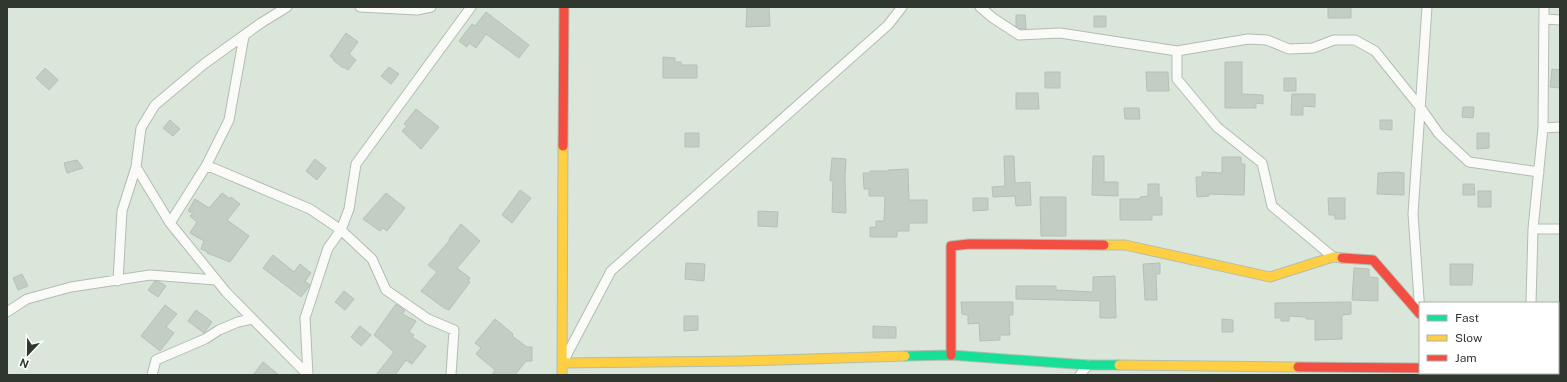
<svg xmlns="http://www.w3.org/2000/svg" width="1567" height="382" viewBox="0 0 1567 382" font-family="'Public Sans',sans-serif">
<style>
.building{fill:#c2cdc4;stroke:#b6c0b8}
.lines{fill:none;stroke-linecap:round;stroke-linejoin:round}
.street-casing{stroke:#b3bcb1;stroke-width:11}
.fast-casing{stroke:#b3bcb1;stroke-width:11}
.slow-casing{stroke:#b3bcb1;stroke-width:11}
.jam-casing{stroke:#b3bcb1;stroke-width:11}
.street{stroke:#fafbf9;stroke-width:9}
.fast{stroke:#16e098;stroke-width:9}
.slow{stroke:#ffcf43;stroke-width:9}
.jam{stroke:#f24e42;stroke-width:9}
</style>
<rect width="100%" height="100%" fill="#dbe6da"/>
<path class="building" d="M747,7H769L770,26L746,27Z
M1328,7H1351V18H1328Z
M486,12L529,45L519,58L486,34L476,48L469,43L467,47L459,41L472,24L475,26Z
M1016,15H1025L1026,29H1020L1016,26Z
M1094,16H1106V27H1094Z
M346,33L358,42L349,54L356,60L348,70L344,67L343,68L333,60L334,59L330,56Z
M663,57L675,58V62H681V65H697V78H663Z
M1225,62H1242V94L1263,95V104L1256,103V108H1225Z
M389,67L399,74L391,84L381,76Z
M45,68L58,80L49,90L36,78Z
M1552,69L1560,70V88L1550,87Z
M1045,72H1060V88H1045Z
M1146,72H1168L1169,91H1147Z
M1284,78H1296V91H1284Z
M1016,93H1038L1039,109H1016Z
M1292,94H1315V107L1303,106V115H1291Z
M1463,107H1474L1473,118L1462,117Z
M1124,108H1139L1140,119H1125Z
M416,109L439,127L421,149L402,131L407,126L404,124Z
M170,120L180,129L173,136L163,128Z
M1380,120H1392V130L1380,129Z
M685,133H699V147H685Z
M1477,133H1489V148L1477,149Z
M1004,156H1014L1015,183L1030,182L1031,205L1016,206L1015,196L993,197L992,187L1005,186Z
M1093,156H1104V182H1118V196L1092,195Z
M1222,157H1241V164H1245L1244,195L1209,194V196L1197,197L1196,177H1202V172L1222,173Z
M832,158L846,159L845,177L846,213L832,212L833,181H830Z
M315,159L326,168L317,180L306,171Z
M77,160L83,168L67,173L64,163Z
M908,169L909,200H927V223H909V231H897V237H870V227H876V221H884L885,196H869V189H864L863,173H870V171H888V170Z
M1396,172L1404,173V195L1377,194L1378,173Z
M1148,184H1159V197H1162V215H1152V220H1120V199H1140V197L1148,196Z
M1463,184H1474L1475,195H1463Z
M520,190L531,198L512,223L502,215Z
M1478,191H1491V207H1478Z
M222,193L230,199L231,197L240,204L227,220L249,236L230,262L207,253L208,252L201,249L204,241L190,233L197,222L190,216L193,213L188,211L195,199L209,208Z
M386,193L405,208L387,231L383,228L380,231L363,219Z
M1040,197H1066V236H1041Z
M973,198H988V210L973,211Z
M1328,198H1345V219H1335V215H1329Z
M758,211L778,212L777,227L758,226Z
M461,224L480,241L457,268L470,278L468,281L470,282L449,310L444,308L421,291L437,272L428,265L450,240L449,239Z
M273,255L294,272L300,264L311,273L305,281L310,285L308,288L301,297L263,268Z
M686,263L705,264L704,281L685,279Z
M1160,263V274H1156L1157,300H1145L1143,264Z
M1450,264H1473L1472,285H1450Z
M1354,268L1369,269V277L1378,278V301L1352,300Z
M22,274L28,286L18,290L13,278Z
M1115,276L1116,318H1100V301L1016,299V286H1056V290L1093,292V277Z
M155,281L159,282L166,286L158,297L148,290Z
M344,291L354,299L345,310L335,302Z
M961,302H1013V315H1009L1010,335H1000V340L980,341L979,323L968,324V315L962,314Z
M1351,302V314L1342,315V339L1315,340V319H1306V317L1289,316V321H1281V318H1275V303Z
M396,304L405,311L402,314L416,321L409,332L414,335L412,337L426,346L412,364L406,360L395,375H376L394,352L374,335Z
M165,305L177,314L166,327L174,333L160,351L141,336Z
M196,310L212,322L204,333L188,321Z
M684,316H698V330L684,331Z
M495,319L513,334L512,336L527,347H532V361H526L515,375H492L495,370L476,354L481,348L475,343Z
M1222,319L1233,320V332H1222Z
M360,326L371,335L361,346L351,337Z
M873,326L896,327V338H873Z
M263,362L279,375H253Z"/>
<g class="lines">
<g class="street-casing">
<path id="street" d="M287,7L261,23L204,64L155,105L141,128L136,167L170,223L226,292L308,375
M360,7L417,10L431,7
M980,7L993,18L1019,35L1060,33L1177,51V79L1217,127L1262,163L1272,206L1333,257
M1545,19L1560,20
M1177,51L1248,39L1267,40L1289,49L1313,48L1334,40H1355L1375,51L1420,107L1439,134L1469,162L1539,172
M1543,128L1560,127
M206,166L213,168L310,209L341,230L372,259L386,290L428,319L454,330L451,375
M170,223L206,166L229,120L244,36
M1533,229H1560
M118,281L122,211L136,167
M1531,303L1533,229L1543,128L1544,7
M7,312L27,299L71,287L150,275L216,280
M1420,313L1413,214L1427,7
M564,360L611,271L888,25L902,7
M1558,368H1560
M152,375L156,360L205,339L219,330L238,322L252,319
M308,375L305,318L328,248L341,230L349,209L356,164L471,7
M1080,375L1088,365"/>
</g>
<g class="fast-casing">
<path id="fast" d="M905,356L951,355L1088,365H1119"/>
</g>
<g class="slow-casing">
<path id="slow" d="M1104,245H1125L1270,277L1333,257L1342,258
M562,363L742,361L905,356
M1119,365L1298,367
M562,375L563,146"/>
</g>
<g class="jam-casing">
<path id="jam" d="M563,146L564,7
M1342,258L1373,260L1420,314
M951,355V246L969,244L1104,245
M1298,367L1420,368"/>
</g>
<use href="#street" class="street"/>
<use href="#fast" class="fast"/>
<use href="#slow" class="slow"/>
<use href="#jam" class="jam"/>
</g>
<rect width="1567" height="382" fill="none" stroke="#2f372e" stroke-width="16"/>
<rect x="1419" y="302" width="140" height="72" fill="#ffffff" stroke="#acafab"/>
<rect x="1427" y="315" width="20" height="6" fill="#16e098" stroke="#acafab"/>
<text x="1455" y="322" font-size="12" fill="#2f372e">Fast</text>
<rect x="1427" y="335" width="20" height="6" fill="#ffcf43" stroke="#acafab"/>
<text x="1455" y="342" font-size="12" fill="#2f372e">Slow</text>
<rect x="1427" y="355" width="20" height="6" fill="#f24e42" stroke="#acafab"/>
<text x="1455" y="362" font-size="12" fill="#2f372e">Jam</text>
<g transform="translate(28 354) rotate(202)" stroke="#ffffff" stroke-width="3" paint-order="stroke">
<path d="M0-3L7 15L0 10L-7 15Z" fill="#2f372e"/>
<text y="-6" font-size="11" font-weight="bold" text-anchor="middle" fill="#2f372e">N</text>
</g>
</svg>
